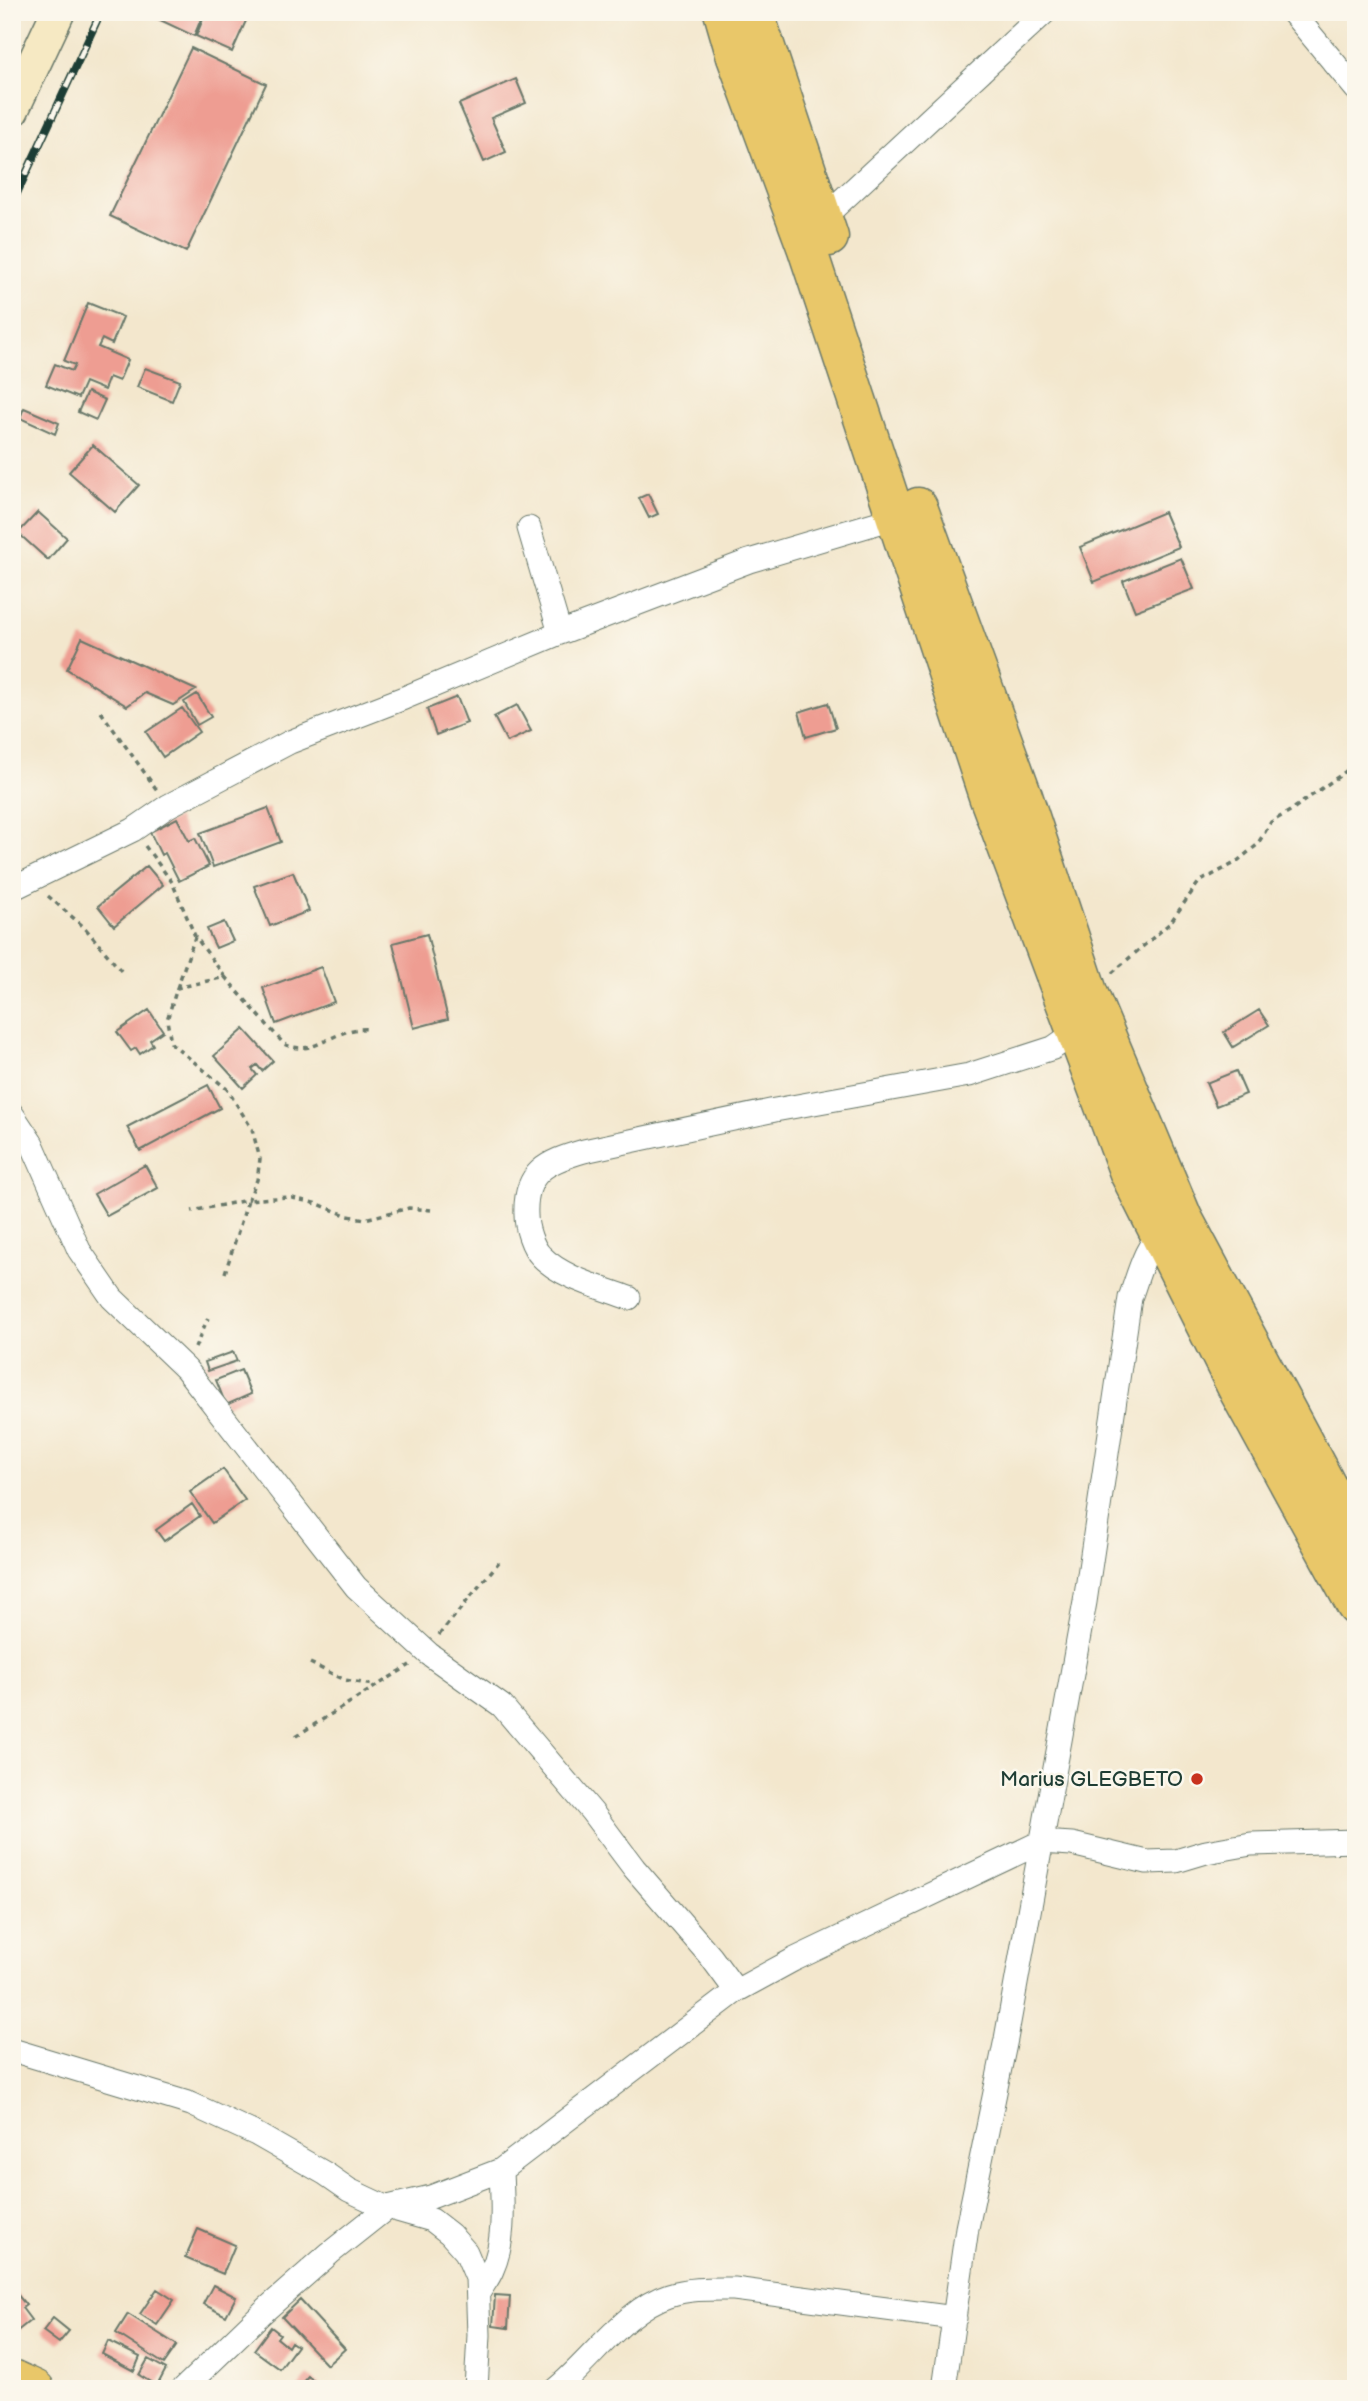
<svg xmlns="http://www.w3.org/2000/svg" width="1368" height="2401" viewBox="0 0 1368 2401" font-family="'Balsamiq Sans',sans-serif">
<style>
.building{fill:#ee9d92}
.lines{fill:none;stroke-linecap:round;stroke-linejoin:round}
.street-casing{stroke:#69786a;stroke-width:25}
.secondary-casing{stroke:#69786a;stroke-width:36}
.primary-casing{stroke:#69786a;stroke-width:39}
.highway-casing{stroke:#69786a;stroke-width:41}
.path{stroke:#69786a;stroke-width:3.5;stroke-dasharray:5 5;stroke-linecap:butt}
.street{stroke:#fff;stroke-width:23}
.secondary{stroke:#f6e9c3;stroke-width:33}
.primary{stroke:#e9c769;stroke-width:37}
.highway{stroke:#e9c769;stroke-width:38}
.rail-casing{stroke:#1f3d34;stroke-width:8}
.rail{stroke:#fbf7ec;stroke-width:5;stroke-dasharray:16;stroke-linecap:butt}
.poi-dot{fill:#c8321e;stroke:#fbf7ec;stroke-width:2.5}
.labels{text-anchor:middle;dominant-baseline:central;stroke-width:5;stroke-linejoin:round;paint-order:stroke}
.poi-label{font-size:21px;fill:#1f3d34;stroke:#fbf7ec;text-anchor:end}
</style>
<rect width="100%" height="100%" fill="#fbf7ec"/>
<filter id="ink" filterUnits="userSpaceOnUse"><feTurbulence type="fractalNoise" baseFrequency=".0143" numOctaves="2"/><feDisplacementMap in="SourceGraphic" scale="14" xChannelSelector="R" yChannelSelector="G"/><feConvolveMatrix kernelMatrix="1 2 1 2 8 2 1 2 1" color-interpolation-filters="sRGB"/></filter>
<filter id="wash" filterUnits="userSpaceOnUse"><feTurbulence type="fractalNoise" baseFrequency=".00686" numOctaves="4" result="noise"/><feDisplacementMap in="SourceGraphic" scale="28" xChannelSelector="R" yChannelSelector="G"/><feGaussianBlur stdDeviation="1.57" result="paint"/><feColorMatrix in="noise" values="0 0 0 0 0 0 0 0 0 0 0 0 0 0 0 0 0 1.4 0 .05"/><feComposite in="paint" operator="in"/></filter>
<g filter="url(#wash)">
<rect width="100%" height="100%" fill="#f3e7cd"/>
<g id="blocks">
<path class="building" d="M161,12H204L194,36L158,19Z
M206,12H250L232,52L196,36Z
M191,48L266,84L186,252L110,216Z
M516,79L526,103L491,118L506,152L484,162L459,104Z
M88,303L123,317L112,344L102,339L98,347L128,360L119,381L109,377L104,390L85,382L78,398L46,385L55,364L72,371L75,365L64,361Z
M145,368L180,381L172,401L137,387Z
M87,392L105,400L96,420L78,412Z
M24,408L59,423L55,434L20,418Z
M93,445L139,485L115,512L69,472Z
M648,494L658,514L649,518L639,498Z
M38,512L67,538L48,560L18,533Z
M1164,512L1179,547L1094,582L1080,547Z
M1181,558L1194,589L1135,611L1123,581Z
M82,638L196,690L173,705L145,693L127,706L67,669Z
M197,694L211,717L197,725L184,702Z
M457,697L467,723L436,735L427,709Z
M828,703L836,728L806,737L799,712Z
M517,705L531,731L507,742L494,717Z
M182,708L199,732L163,757L146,732Z
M268,808L281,842L213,867L200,833Z
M177,818L189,841L195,838L209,866L179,881L165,853L161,855L150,832Z
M147,866L163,885L114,926L98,906Z
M293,872L309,911L270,926L254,886Z
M224,922L233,941L216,948L207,929Z
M427,934L448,1019L414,1028L393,943Z
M321,967L334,1002L276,1024L263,988Z
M149,1010L163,1031L150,1040L153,1045L140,1054L136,1048L131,1051L117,1032Z
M1259,1010L1269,1025L1233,1047L1224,1032Z
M244,1029L273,1061L262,1071L257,1065L252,1069L257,1075L243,1088L214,1056Z
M1236,1071L1246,1094L1216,1106L1206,1083Z
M208,1085L220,1108L140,1151L127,1127Z
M145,1165L158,1188L107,1216L94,1194Z
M233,1352L237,1361L208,1371L205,1362Z
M241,1370L251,1394L226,1405L216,1380Z
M223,1469L245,1500L212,1523L190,1492Z
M192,1504L200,1516L164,1541L156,1530Z
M198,2229L235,2245L223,2274L185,2258Z
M213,2285L236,2297L226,2316L203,2304Z
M12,2288L26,2305L22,2308L31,2320L16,2332L12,2328Z
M157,2289L174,2300L157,2325L140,2314Z
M495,2295L510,2296L508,2328L493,2326Z
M300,2300L345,2349L327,2365L282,2317Z
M128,2314L177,2345L164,2364L116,2333Z
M53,2318L69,2331L59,2343L43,2331Z
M271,2327L280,2334L277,2338L288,2347L291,2342L297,2346L280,2369L254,2350Z
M108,2341L140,2357L134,2371L102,2354Z
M148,2359L166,2369L157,2386L139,2375Z
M308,2376L324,2389H297Z"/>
</g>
</g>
<g filter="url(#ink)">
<use href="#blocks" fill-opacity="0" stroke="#69786a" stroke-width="2"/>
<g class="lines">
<g class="street-casing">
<path id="street" d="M1292,12L1356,89
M823,218L1045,12
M529,528L560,633
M12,889L133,830L168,806L290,742L404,698L560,633L749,561L907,514
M12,1114L32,1144L79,1250L112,1298L186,1369L356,1587L429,1654L502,1706L592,1812L634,1868L711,1957L736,1991
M629,1298C600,1287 562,1278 541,1256C532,1247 526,1227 526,1215C524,1172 546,1162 584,1151L775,1110L969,1075L1053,1048L1076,1032
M12,2050L191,2104L256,2134L326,2174L349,2190L383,2206L432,2220L450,2234L466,2252L477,2278L479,2335L476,2389
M478,2294C482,2286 489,2278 492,2270C506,2239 502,2203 501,2170
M183,2389L263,2312L330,2253L388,2207L431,2197L501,2170L736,1991L793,1960L1041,1842L1072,1844L1147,1862L1176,1861L1206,1852L1251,1844L1356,1841
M556,2389C591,2361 625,2309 669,2295C690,2288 712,2289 734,2289L955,2318
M944,2389L967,2228L1006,2039L1085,1602L1130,1298C1138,1277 1145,1244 1164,1231"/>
</g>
<g class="secondary-casing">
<path id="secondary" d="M12,110L58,12"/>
</g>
<g class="primary-casing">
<path id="primary" d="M12,2378L36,2389"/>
</g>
<g class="highway-casing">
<path id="highway" d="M723,12L736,57L807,249L988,796L1129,1173L1240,1394L1356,1606
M754,12L829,237
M918,507L1023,796L1088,992L1183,1218L1356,1540"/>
</g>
<path class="path" d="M101,712L157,790
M145,846L172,882L195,936L225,977L177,988L167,1020L171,1043L227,1089L252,1129L260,1159L257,1180L248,1200L192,1211
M48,896L85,928L122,972
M1112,973L1170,923L1199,882L1235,863L1257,845L1271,822L1290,811L1356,764
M225,977L284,1044C317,1059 332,1026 370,1029
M177,988L195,937
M225,1273L248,1200L288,1197L318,1204L348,1216L365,1219L409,1208L431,1210
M195,1348L208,1318
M439,1635L499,1562
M310,1663L345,1680L373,1685
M296,1736L410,1665"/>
<use href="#street" class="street"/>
<use href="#secondary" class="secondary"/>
<use href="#primary" class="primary"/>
<use href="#highway" class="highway"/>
<g class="rail-casing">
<path id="rail" d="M12,204L101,12"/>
</g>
<use href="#rail" class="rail"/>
</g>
</g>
<circle class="poi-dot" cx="1197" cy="1779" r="7"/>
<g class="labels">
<g class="poi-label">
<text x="1183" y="1779">Marius GLEGBETO</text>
</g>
</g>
<rect width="1368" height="2401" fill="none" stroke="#fbf7ec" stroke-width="42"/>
</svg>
